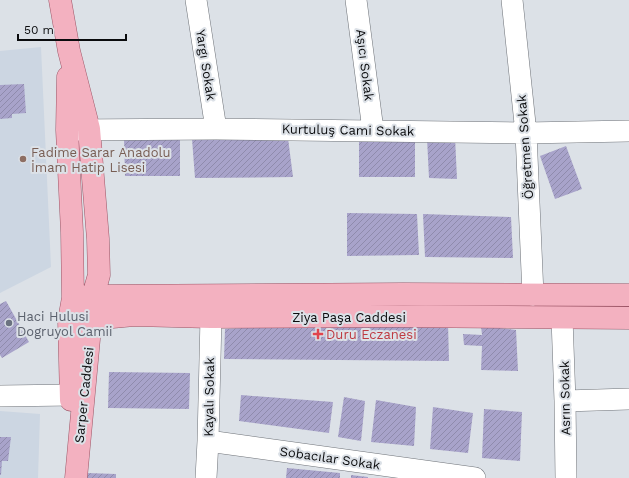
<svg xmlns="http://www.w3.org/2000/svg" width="629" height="478" viewBox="0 0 629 478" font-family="'Work Sans',sans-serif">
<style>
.built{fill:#ccd6e2}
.building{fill:url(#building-hatch)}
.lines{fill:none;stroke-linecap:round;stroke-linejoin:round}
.minor-casing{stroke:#6f7379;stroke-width:22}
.major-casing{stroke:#9c5566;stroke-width:23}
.minor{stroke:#fff;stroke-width:21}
.major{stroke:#f3b1c0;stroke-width:22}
.education-dot{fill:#8d6e63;stroke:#dce1e7;stroke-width:1.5}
.worship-dot{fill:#6b7280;stroke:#dce1e7;stroke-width:1.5}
.health-dot{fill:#e0444e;stroke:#dce1e7;stroke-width:1.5}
.labels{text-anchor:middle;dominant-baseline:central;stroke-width:4;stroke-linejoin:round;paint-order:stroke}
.street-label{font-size:13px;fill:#0a0b0d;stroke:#dce1e7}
.education-label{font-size:13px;fill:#785e54;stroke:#dce1e7;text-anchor:start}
.worship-label{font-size:13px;fill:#5b616d;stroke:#dce1e7;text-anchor:start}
.health-label{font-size:13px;fill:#be3a42;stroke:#dce1e7;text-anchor:start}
</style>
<defs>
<pattern id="building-hatch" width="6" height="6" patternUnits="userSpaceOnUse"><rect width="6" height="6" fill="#a8a3ca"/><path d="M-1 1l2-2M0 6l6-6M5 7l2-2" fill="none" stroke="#8f8bac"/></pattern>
</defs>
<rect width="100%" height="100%" fill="#dce1e7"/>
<path class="built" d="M41,47L51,267L0,293V51Z
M0,411L40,414L38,478H0Z"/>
<path class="building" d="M24,84L26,113L12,114V118L0,119V85Z
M359,137H415V177H359Z
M455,137L457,179L429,178L427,138Z
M180,138V176H125L124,139Z
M288,138L293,177L195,178L192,139Z
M566,146L582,189L555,199L540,156Z
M347,213L417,214L419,255L347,256Z
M423,214L511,217L513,258L425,257Z
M6,301L29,342L2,358L0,355V304Z
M448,323L449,361L224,359L225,329L294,325Z
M481,326L516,330L518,371L481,370L482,346L464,345L463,334L482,335Z
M109,372L190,373L189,409L108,408Z
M241,395L333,402L329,433L239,421Z
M344,397L365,401L361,441L338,437Z
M376,400L416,407L414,446L371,442Z
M433,407L473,413L468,453L430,449Z
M484,409L522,412L520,461L482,458Z
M0,437H11L8,461H2L1,475H0Z
M287,468L340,473V478H286Z
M87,473L116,474V478H87Z
M351,475L368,477V478H351Z"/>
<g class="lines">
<g class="minor-casing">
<path id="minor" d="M196,0L216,129
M356,0L373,130
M512,0L526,133L533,295
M72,130L216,129L526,133L629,131
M562,318L565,401L566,478
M0,396L72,395
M565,401L629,399
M208,441L475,478
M206,478L208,441L211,317"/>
</g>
<g class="major-casing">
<path id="major" d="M60,0L69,51L89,129L98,239L99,275L93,296L76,478
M68,77L67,130L72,232L73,298L69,320L71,400
M73,298L93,296L403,294L629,295
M69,320L91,319L134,315L211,317L397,316L629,318"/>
</g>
<use href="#minor" class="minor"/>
<use href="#major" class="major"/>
</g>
<circle class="education-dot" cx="23" cy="159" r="4"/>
<circle class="worship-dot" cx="9" cy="323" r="4"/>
<path class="health-dot" d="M316 328h4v4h4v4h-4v4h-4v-4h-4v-4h4z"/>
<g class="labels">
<g class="street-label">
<text transform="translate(206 65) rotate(81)">Yargı Sokak</text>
<text transform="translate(365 65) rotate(83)">Aşıcı Sokak</text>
<text transform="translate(348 130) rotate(1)">Kurtuluş Cami Sokak</text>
<text transform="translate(525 147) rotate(-94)">Öğretmen Sokak</text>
<text x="349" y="317">Ziya Paşa Caddesi</text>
<text transform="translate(84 395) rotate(-84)">Sarper Caddesi</text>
<text transform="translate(209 397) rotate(-89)">Kayalı Sokak</text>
<text transform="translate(565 398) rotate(-91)">Asrın Sokak</text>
<text transform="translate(330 458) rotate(8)">Sobacılar Sokak</text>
</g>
<g class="education-label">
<text x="31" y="152">Fadime Sarar Anadolu<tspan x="31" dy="15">İmam Hatip Lisesi</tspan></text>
</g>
<g class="worship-label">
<text x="17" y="316">Haci Hulusi<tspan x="17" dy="15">Dogruyol Camii</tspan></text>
</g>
<g class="health-label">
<text x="326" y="334">Duru Eczanesi</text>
</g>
</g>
<path d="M18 34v6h108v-6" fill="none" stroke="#0a0b0d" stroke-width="2"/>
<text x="24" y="34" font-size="12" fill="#0a0b0d" stroke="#dce1e7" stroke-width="3" paint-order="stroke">50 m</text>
</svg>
